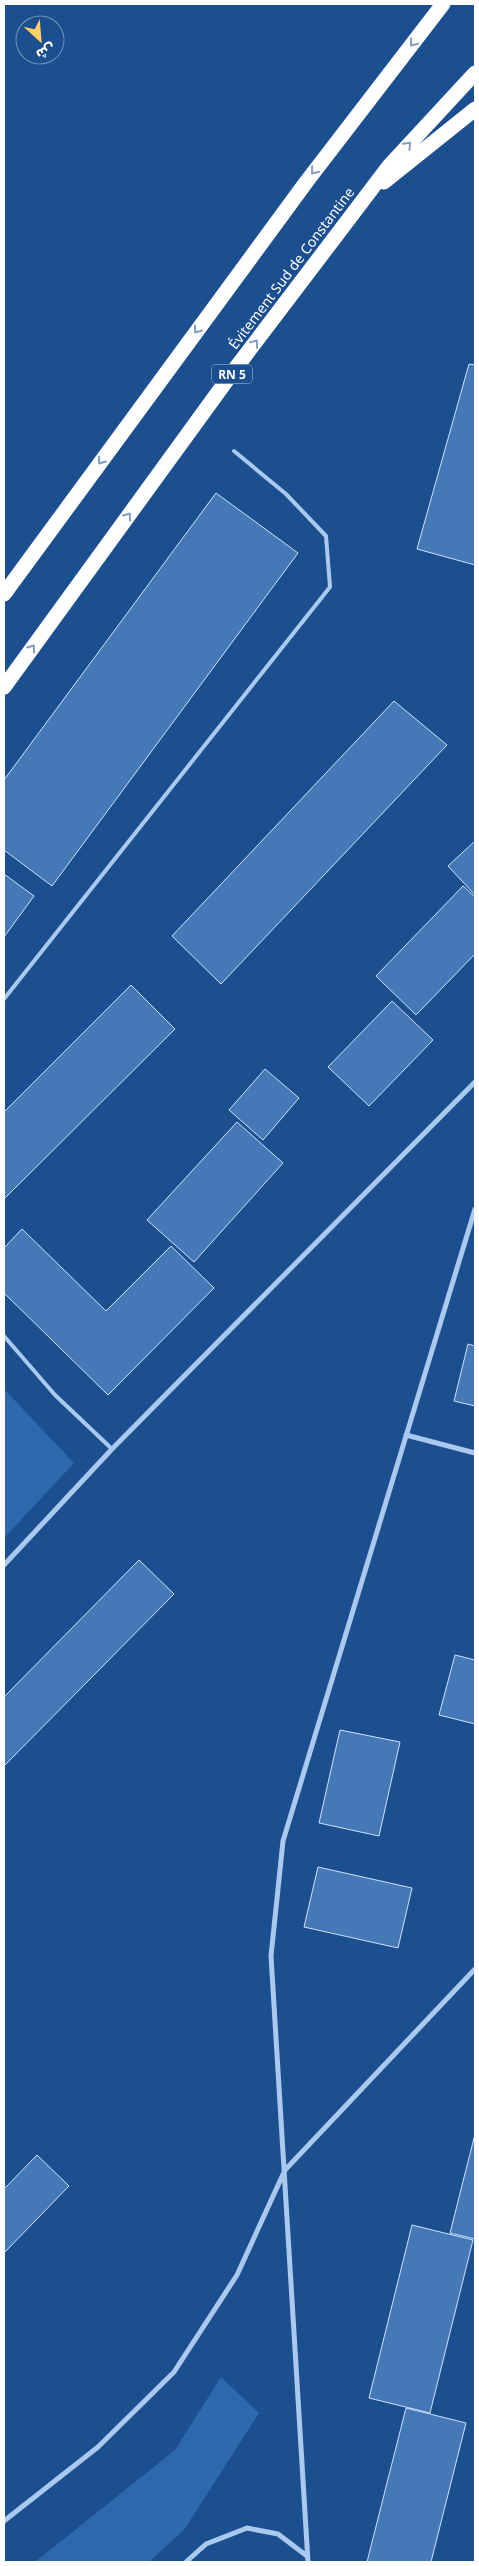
<svg xmlns="http://www.w3.org/2000/svg" width="479" height="2566" viewBox="0 0 479 2566" font-family="'Noto Sans','Noto Sans Arabic',sans-serif">
<style>
.green{fill:#2e69ad}
.building{fill:#4478b7;stroke:#cfe3fa}
.lines{fill:none;stroke-linecap:round;stroke-linejoin:round}
.lane{stroke:#a9c9ee;stroke-width:4}
.street{stroke:#a9c9ee;stroke-width:5}
.highway{stroke:#fff;stroke-width:15}
.oneway{stroke:#829ec1}
.labels{text-anchor:middle;dominant-baseline:central;stroke-width:4;stroke-linejoin:round;paint-order:stroke}
.shield{fill:#1b4f8f;stroke:#bbcadd;stroke-width:1}
.shield-label{font-size:12px;font-weight:bold;fill:#fff}
.street-label{font-size:14px;fill:#fff;stroke:#1b4f8f}
</style>
<rect width="100%" height="100%" fill="#1b4f8f"/>
<path class="green" d="M4,1389L74,1463L4,1538Z
M221,2377L259,2413L184,2530L149,2562H35L175,2450Z"/>
<path class="building" d="M469,364L475,365V565L417,549Z
M216,493L298,553L52,886L4,850V780Z
M394,701L447,745L221,984L172,936Z
M475,841V895L448,866Z
M4,874L34,896L4,937Z
M463,886L475,897V954L416,1015L376,976Z
M131,985L175,1029L4,1199V1112Z
M392,1001L433,1040L369,1106L328,1067Z
M265,1069L299,1098L263,1140L229,1110Z
M237,1122L283,1163L194,1262L147,1220Z
M22,1229L106,1311L171,1246L214,1288L108,1395L4,1293V1248Z
M468,1344L475,1346V1406L454,1401Z
M139,1560L174,1594L4,1766V1697Z
M455,1655L475,1660V1724L439,1715Z
M340,1730L400,1742L379,1836L319,1823Z
M318,1867L412,1888L398,1948L304,1927Z
M475,2134V2239L450,2233Z
M37,2155L69,2186L4,2253V2189Z
M412,2225L473,2240L430,2413L369,2398Z
M406,2408L466,2423L431,2562H367Z"/>
<g class="lines">
<path class="lane" d="M4,999L330,587L326,536L286,494L234,451
M4,1336L55,1395L112,1449"/>
<path class="street" d="M406,1435L475,1453
M4,1565L112,1449L475,1082
M4,2521L98,2447L174,2372L237,2275L285,2170L475,1969
M186,2562L206,2544L247,2528L278,2534L307,2556
M308,2562L271,1956L283,1841L475,1209"/>
<path class="highway" d="M384,182L475,109
M4,594L307,181L443,4
M4,687L235,369L364,199L389,166L475,73"/>
</g>
<defs><path id="oneway-chevron" d="M-2-3.5L2.5 0L-2 3.5" fill="none" stroke-width="1.6" stroke-linecap="round" stroke-linejoin="round" transform="scale(1.25)"/></defs>
<g class="oneway">
<use href="#oneway-chevron" transform="translate(413 43) rotate(128)"/>
<use href="#oneway-chevron" transform="translate(408 145) rotate(-47)"/>
<use href="#oneway-chevron" transform="translate(314 171) rotate(128)"/>
<use href="#oneway-chevron" transform="translate(197 330) rotate(126)"/>
<use href="#oneway-chevron" transform="translate(255 343) rotate(-53)"/>
<use href="#oneway-chevron" transform="translate(101 461) rotate(126)"/>
<use href="#oneway-chevron" transform="translate(128 516) rotate(-54)"/>
<use href="#oneway-chevron" transform="translate(32 648) rotate(-54)"/>
</g>
<g class="labels">
<rect class="shield" x="212" y="364.5" width="40" height="19" rx="4"/>
<g class="shield-label">
<text x="232" y="374">RN 5</text>
</g>
<g class="street-label">
<text transform="translate(291 268) rotate(-53)">Évitement Sud de Constantine</text>
</g>
</g>
<rect width="479" height="2566" fill="none" stroke="#ffffff" stroke-width="10"/>
<g transform="translate(40 40) rotate(154)"><circle r="24" fill="#1b4f8f" stroke="#7695bc"/>
<path d="M0-4L9 19L0 12L-9 19Z" fill="#ffd166"/>
<text y="-8" font-size="14" font-weight="bold" text-anchor="middle" fill="#ffffff">ش</text>
</g>
</svg>
